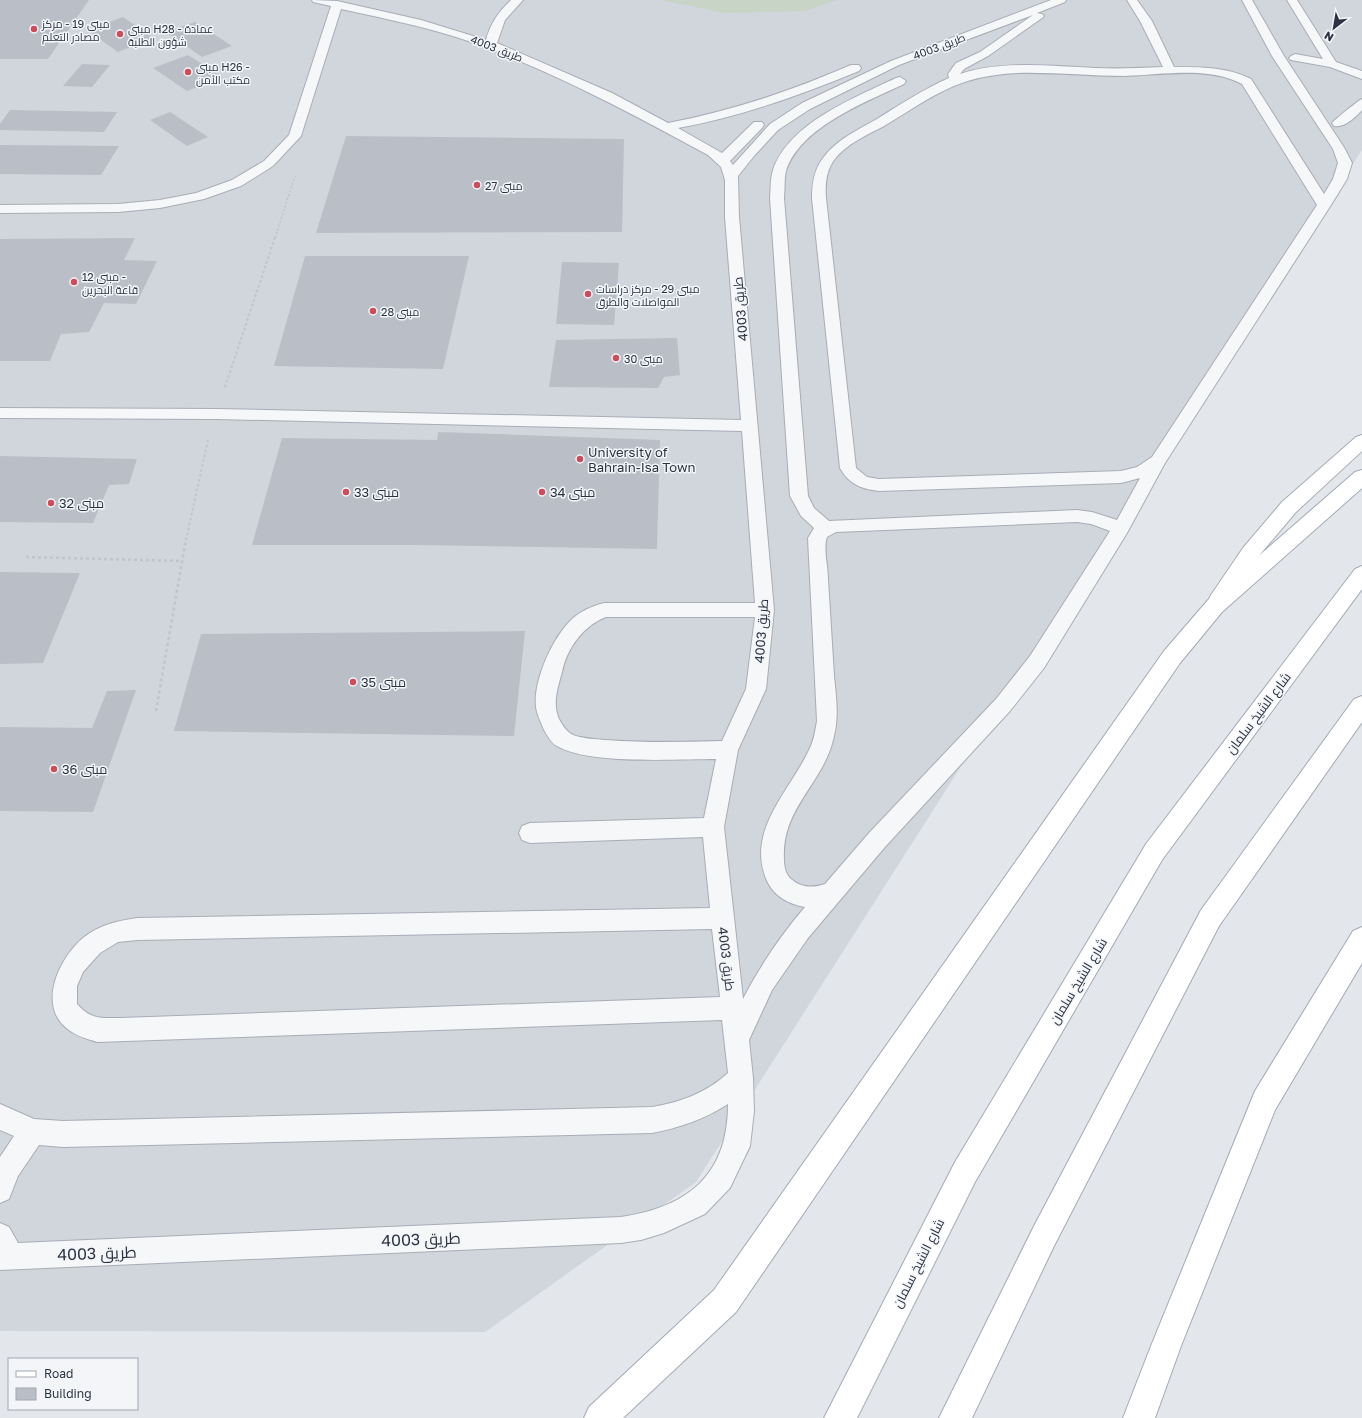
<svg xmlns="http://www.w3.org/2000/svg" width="1362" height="1418" viewBox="0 0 1362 1418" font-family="'Golos Text',Cairo,sans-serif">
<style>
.built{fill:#d1d5dc}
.green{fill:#c8d4c5}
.building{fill:#babfc7}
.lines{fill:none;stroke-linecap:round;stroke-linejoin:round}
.lane-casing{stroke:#a8adb5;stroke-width:2}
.secondary-casing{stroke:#a8adb5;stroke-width:2}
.primary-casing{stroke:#a3aab6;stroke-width:2}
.path-far2{stroke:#c1c4c9;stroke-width:1.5;stroke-dasharray:2 2;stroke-linecap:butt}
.path-far1{stroke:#c1c4c9;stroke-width:2;stroke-dasharray:2.5 2.5;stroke-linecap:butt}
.path{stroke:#c1c4c9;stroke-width:2.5;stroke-dasharray:3 3;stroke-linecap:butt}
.lane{fill:#f6f7f9;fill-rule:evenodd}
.secondary{fill:#fff;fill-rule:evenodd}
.primary{fill:#fff;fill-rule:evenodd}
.poi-dot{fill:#c94e5c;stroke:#f3f5f8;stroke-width:1.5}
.labels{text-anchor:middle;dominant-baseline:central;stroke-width:3;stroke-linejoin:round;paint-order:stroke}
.far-poi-label{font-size:11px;fill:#2b3342;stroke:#f3f5f8;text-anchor:start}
.far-street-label{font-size:11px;fill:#2b3342;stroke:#f3f5f8}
.street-label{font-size:13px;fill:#2b3342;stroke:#f3f5f8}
.poi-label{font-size:13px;fill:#2b3342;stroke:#f3f5f8;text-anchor:start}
.near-street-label{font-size:16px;fill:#2b3342;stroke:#f3f5f8}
</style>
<rect width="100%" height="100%" fill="#e3e6eb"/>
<path class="built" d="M0,0H1362V150L960,768L696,1182L485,1332L0,1331Z"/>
<path class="green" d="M660,0H837L805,11L726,13Z"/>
<path class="building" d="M0,0H89L48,59H0Z
M123,17L154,38L118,52L87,30Z
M195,22L232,46L202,57L166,32Z
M188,55L223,77L187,91L153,68Z
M82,64L110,65L92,87L63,86Z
M10,110L117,112L104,132L0,130V124Z
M170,112L208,137L187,146L150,120Z
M346,136L624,139L622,232L316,233Z
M0,145L119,146L101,175L0,174Z
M135,238L124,260L157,261L136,304L104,303L89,332L61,334L50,361H0V239Z
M305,256H469L443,369L274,366Z
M562,262L619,263L614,325L556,324Z
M677,338L680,375L664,377L658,388L549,387L556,340Z
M438,432L660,440L657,549L415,545H252L282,438L437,440Z
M0,456L137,459L129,484L109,485L93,523L0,522Z
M0,572L80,573L43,663L0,664Z
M525,631L514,736L174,731L201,634Z
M136,690L93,812L0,811V727L92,728L107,691Z"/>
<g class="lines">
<g class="lane-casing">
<path id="lane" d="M312,0L337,1L421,20L486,40C490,24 499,11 511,0H523L505,20L497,43L612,93L668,123C732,111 791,91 851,65H859L861,68L859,71C800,95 741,117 678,128L722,153L754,122H762L764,125L762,128L730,161L733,165L770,124L802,103L891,61L1051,0H1066L1065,2L1037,13L1042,14L1044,16L1042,18L988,56L964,69L960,74C1003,60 1051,66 1095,68C1117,69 1140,68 1163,67L1140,21L1127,0H1137L1152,21L1174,67C1200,67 1228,67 1251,79L1324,194L1333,179L1338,163L1333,149L1272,56L1242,0H1252L1284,56L1345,149L1352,163L1347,179L1331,205L1165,463L1127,533L1044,668L1010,711L885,847L808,938L772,990L749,1040L753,1078L754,1111L750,1146L730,1188L705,1214L664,1233L641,1240L621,1243L0,1270V1223L9,1227L18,1243L621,1217C688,1207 728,1175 728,1104C705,1119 679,1128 652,1133L63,1147L39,1145L18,1176L9,1199L0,1203V1157L14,1136L0,1130V1104L34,1119L63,1121L652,1107C681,1102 706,1093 728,1073L722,1020L97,1042C88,1039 76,1036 69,1030C36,1007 59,958 83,938C99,925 117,921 137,918L710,908L703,837L530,843L522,840L519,833L522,826L530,823L704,818L716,759C678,759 588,765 557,746C551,743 547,735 544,730C541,722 537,715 536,707C533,680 553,637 572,619C581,611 592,606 604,603H755L742,431L216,419L0,418V408L216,409L741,420L725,217V180L721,167L708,155C636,116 564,77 487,48C440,29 390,20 341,9L301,136L273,166L241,186L204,199L160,208L118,212L0,213V205L118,204L160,200L196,193L232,180L264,161L289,135L331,6L313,2ZM1033,15L980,52L956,63L948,74L949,78C924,89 901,104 877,119C858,130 837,139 823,158C814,170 812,183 812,198L840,468C849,484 861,489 879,491L1121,483L1140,478L1117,520L1092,512L1077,510L829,521L814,508L808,496L784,198C785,189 784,179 786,171C800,127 866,102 904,84L906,81L900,77L896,78C854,98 789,123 773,170C770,179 771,189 770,198L790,496L801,516L814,528L808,538L817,721C815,731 814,741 809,750C790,791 745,831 767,881C774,896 788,904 805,907C781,935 760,966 743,999L724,827L738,750L766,689L774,610L739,217L738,176L754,156L778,130L810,109L899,65ZM1017,73C1053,72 1089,76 1125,76C1162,75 1208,66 1242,84L1317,205L1152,457L1137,467L1121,471L879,479L867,477L856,468L826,198C825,185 826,171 834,160C846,144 867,135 884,126C934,96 956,76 1017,73ZM1077,522L1091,524L1110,531L1030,656L996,699L869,833L825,884C813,888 801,888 791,879C786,875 784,867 784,860C781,807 824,784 834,736C839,716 836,696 834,676C832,644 830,611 828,579C828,567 823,548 827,537L836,532ZM606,617H755L746,689L722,741C683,742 645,743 606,740C596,739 583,739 573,735C567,732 562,725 559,719C552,703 558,687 562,672C567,648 583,626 606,617ZM712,929L720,997L121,1018C101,1018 91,1020 77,1004V986L83,972L100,953L118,942L137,940Z
M1287,0H1297L1336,62L1362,71V79L1330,67L1291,60L1289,58L1291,56L1295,54L1323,59Z
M1362,99V110C1355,118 1344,128 1334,126L1332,123C1334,120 1359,100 1362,99Z"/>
</g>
<g class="secondary-casing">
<path id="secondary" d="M1362,435V451L1296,512L1257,558L1225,607L1218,609L1211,607L1208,601L1211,595L1243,548L1282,502L1356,437Z"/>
</g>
<g class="primary-casing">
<path id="primary" d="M1362,470V488L1222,612L1180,663L736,1312L623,1418H584L589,1407L714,1290L1164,651L1208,600L1355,472Z
M1362,566V589L1162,860L975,1182L857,1418H824L955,1162L1146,844L1355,569Z
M1362,696V722L1219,926L1054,1246L972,1418H939L1034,1226L1201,910L1354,699Z
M1362,927V963L1275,1110L1181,1346L1155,1418H1123L1151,1346L1255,1091L1353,931Z"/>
</g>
<path class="path-far2" d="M275,238L295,176"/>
<path class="path-far1" d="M225,387L275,237
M186,540L208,440"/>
<path class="path" d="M26,557L182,561
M156,711L186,539"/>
<use href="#lane" class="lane"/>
<use href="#secondary" class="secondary"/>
<use href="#primary" class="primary"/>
</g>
<g class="poi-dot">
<circle cx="34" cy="29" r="4"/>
<circle cx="120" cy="34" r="4"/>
<circle cx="188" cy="72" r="4"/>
<circle cx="477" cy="185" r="4"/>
<circle cx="74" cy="282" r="4"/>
<circle cx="588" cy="294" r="4"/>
<circle cx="373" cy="311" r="4"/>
<circle cx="616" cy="358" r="4"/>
<circle cx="580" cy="459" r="4"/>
<circle cx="346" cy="492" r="4"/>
<circle cx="542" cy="492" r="4"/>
<circle cx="51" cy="503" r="4"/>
<circle cx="353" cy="682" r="4"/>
<circle cx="54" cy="769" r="4"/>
</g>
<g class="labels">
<g class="far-poi-label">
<text x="42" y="23">مبنى 19 - مركز<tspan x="42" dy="13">مصادر التعلم</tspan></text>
<text x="128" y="28">مبنى H28 - عمادة<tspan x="128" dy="13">شؤون الطلبة</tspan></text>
<text x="196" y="66">مبنى H26 -<tspan x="196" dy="13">مكتب الأمن</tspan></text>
<text x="485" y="185">مبنى 27</text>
<text x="82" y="276">مبنى 12 -<tspan x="82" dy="13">قاعة البحرين</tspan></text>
<text x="596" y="288">مبنى 29 - مركز دراسات<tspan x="596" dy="13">المواصلات والطرق</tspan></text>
<text x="381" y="311">مبنى 28</text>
<text x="624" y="358">مبنى 30</text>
</g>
<g class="far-street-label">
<text transform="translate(939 46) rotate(-21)">طريق 4003</text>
<text transform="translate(497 48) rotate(21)">طريق 4003</text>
</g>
<g class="street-label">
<text transform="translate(740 309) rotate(-95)">طريق 4003</text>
<text transform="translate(761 631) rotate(-86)">طريق 4003</text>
<text transform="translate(1258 713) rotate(-53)">شارع الشيخ سلمان</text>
<text transform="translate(727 959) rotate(83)">طريق 4003</text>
<text transform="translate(1078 981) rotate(-59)">شارع الشيخ سلمان</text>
<text transform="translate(918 1263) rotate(-63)">شارع الشيخ سلمان</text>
</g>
<g class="poi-label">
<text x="588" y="452">University of<tspan x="588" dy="15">Bahrain-Isa Town</tspan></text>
<text x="354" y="492">مبنى 33</text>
<text x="550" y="492">مبنى 34</text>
<text x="59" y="503">مبنى 32</text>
<text x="361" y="682">مبنى 35</text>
<text x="62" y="769">مبنى 36</text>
</g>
<g class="near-street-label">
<text transform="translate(421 1239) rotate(-2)">طريق 4003</text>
<text transform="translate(97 1253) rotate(-2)">طريق 4003</text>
</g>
</g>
<rect x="8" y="1358" width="130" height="52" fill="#f3f5f8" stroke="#a3a7af"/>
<rect x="16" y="1371" width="20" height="6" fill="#ffffff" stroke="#a3a7af"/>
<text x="44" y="1378" font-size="12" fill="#2b3342">Road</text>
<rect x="16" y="1388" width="20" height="12" fill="#babfc7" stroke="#a3a7af"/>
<text x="44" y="1398" font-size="12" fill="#2b3342">Building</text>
<g transform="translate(1334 28) rotate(211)" stroke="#f3f5f8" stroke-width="3" paint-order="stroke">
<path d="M0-3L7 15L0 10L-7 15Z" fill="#2b3342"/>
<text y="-6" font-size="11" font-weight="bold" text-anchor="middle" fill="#2b3342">N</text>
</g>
</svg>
